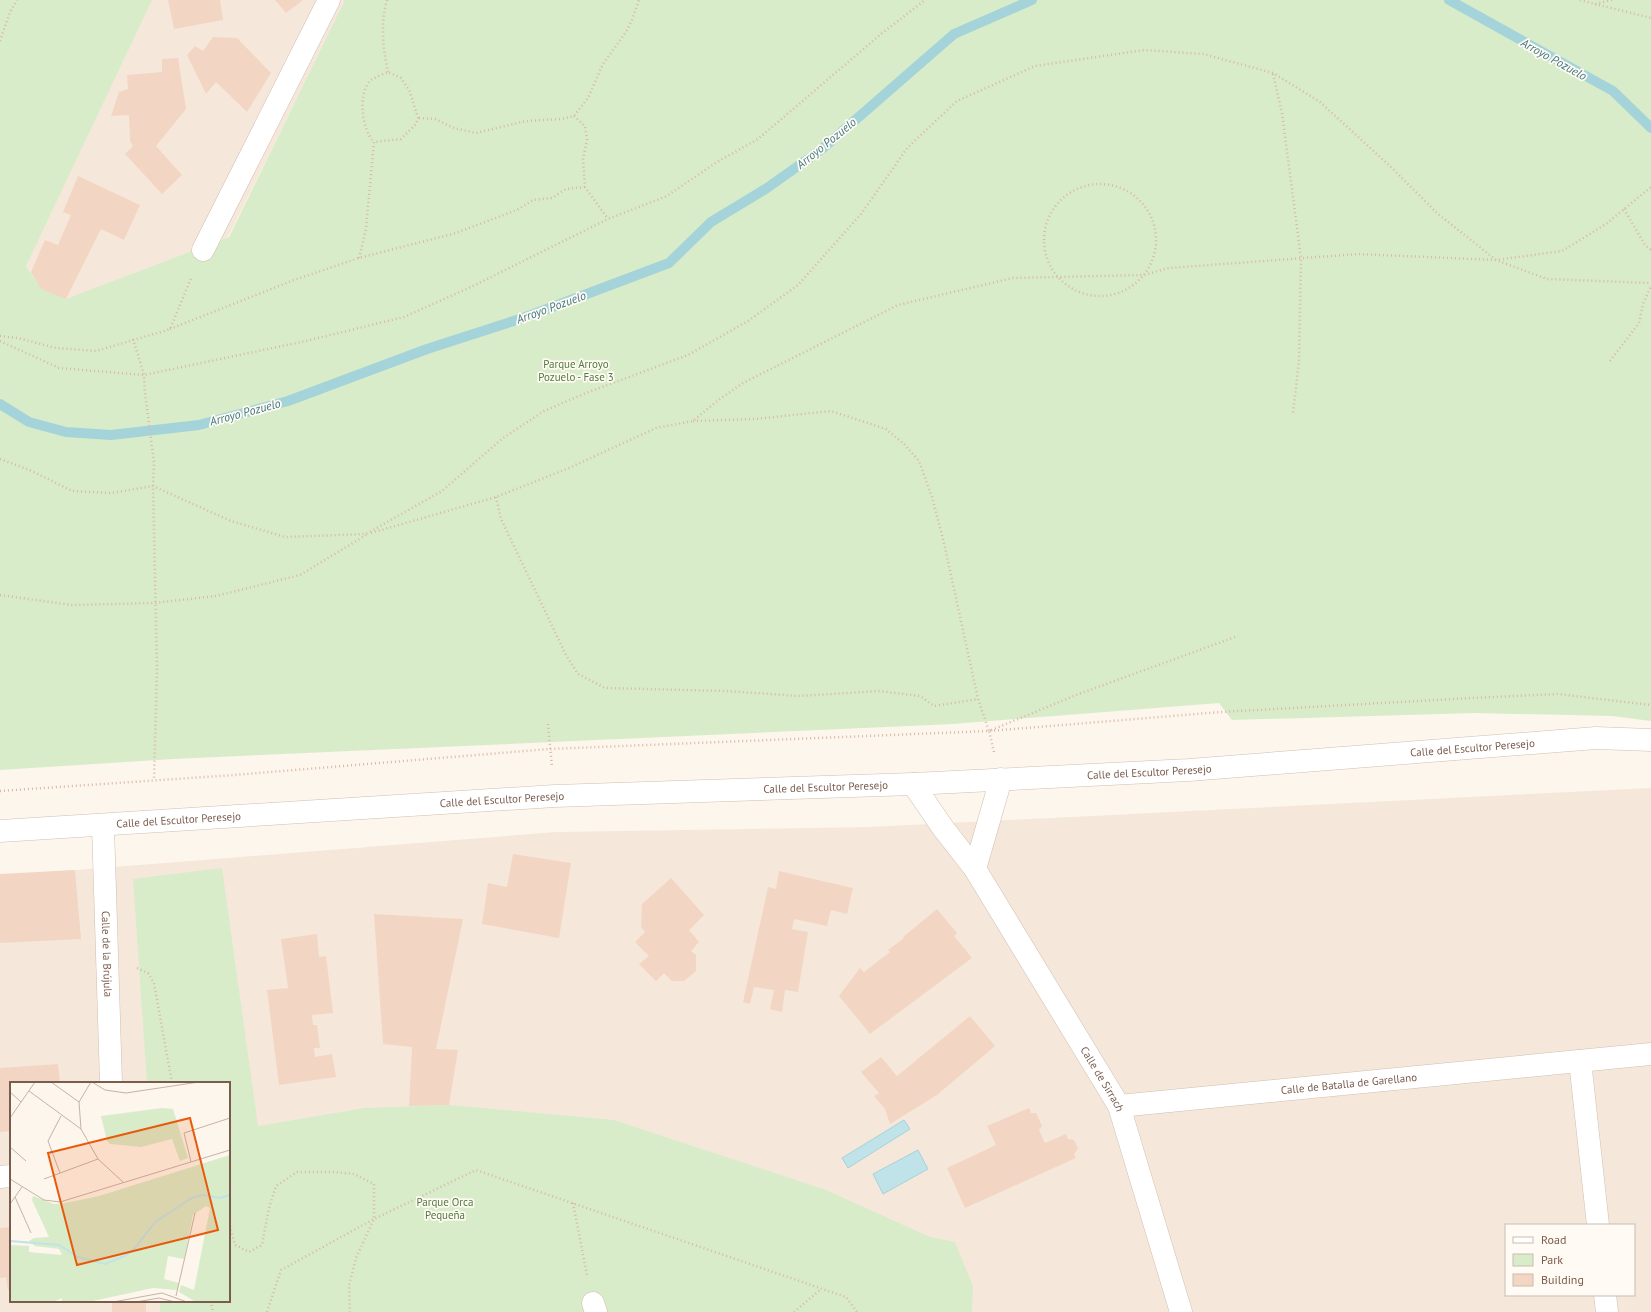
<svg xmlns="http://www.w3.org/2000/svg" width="1651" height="1312" viewBox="0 0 1651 1312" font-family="'PT Sans',sans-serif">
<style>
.residential{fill:#f5e8da;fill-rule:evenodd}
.green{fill:#d8ecc9}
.water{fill:#bfe3e8;stroke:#a5d3da}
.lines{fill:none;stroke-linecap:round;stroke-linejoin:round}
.stream{stroke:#a5d3da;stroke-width:10}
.building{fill:#f3d5c3}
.minor-casing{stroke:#d1beb0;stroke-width:23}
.path{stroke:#d9b8a5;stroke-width:2.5;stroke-dasharray:1 3;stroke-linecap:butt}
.minor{stroke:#fff;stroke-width:22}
.labels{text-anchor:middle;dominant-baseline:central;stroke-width:3.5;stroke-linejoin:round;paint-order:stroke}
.park-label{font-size:11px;fill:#537a41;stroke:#fffaf3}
.street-label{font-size:11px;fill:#7a5c4d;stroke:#fffaf3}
.water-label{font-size:12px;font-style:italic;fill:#437c86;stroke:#fffaf3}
.inset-river{fill:none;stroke:#bfe3e8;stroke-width:2}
.inset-road{fill:none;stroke:#c5b3a7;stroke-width:1}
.view{fill:#e8590c;fill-opacity:0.15;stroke:#e8590c;stroke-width:2}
.inset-edge{fill:none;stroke:#7a5c4d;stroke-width:2}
</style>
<rect width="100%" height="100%" fill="#fdf6ec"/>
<path class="residential" d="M151,0H346L228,237L203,250L66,299L41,289L26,266L47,217Z
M1651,788V1312H0V876L556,832L870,827ZM11,1083H229V1301H11ZM1506,1225H1634V1295H1506Z"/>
<path class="green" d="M0,0H152L26,266L41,288L66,299L229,237L345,0H1651V721L1612,716L1474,713L1232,720L1219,703L953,724L173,759L0,770Z
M222,868L258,1126L365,1108L449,1105L614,1120L826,1190L930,1237L955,1242L973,1286L972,1312H160V1301H229V1083H147L133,879Z"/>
<path class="water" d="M904,1120L910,1129L848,1168L842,1158Z
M918,1150L928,1169L883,1194L873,1174Z"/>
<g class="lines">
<path class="stream" d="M1449,0L1613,91L1651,128
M0,404L29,422L66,432L111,435L199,425L288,401L427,349L523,318L669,263L711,222L767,188L822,149L954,34L1032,0"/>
</g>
<path class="building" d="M168,0H220L223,20L174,29Z
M275,0H303L286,13Z
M213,37L237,38L271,73L247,112L216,82L206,94L187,55L195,46L203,51Z
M178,58L186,109L156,146L182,175L162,194L125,154L133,146L130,141L129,115L111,116L119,92L128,89L127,75L162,72V59Z
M78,176L140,205L124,240L101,229L66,299L41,289L31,272L45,240L58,245L71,215L63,212Z
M513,854L571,863L559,938L482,924L488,883L507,887Z
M75,870L81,939L0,943V874Z
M779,871L853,888L847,914L831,910L827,926L794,919L792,929L808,932L798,992L785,990L782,1012L770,1009L774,990L754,987L750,1004L743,1002L768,887L776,889Z
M671,878L704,915L689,930L699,942L691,951L696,955V971L684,981H672L664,973L656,981L639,964L649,956L635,942L645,932L641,927L642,904Z
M937,909L957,933L954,936L972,958L870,1034L839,996L860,968L864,972L890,952L888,950L904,938L903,937Z
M374,914L463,919L436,1049L458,1050L449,1105L409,1106L412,1047L383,1044Z
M317,934L319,957L326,956L333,1013L312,1015L313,1025H317L320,1048H314L315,1057L332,1054L336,1077L279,1085L267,990L288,988L281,939Z
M970,1016L995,1046L937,1095L890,1124L885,1109L874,1096L879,1093L861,1072L881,1057L897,1076Z
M58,1064L60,1083H11V1131L0,1132V1068Z
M1029,1108L1031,1113H1036L1042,1126L1039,1130L1045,1143L1066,1134L1068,1139L1074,1140L1078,1149L1074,1154L1076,1158L965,1208L947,1168L996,1145L987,1126Z
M11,1227V1290H8L6,1277L0,1278V1228Z
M112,1301H146V1312H112Z"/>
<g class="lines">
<g class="minor-casing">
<g id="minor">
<path d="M203,250L329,0"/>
<path id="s1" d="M913,784L943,828L975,869L1119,1106L1181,1312"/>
<path id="s2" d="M103,826L111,1083"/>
<path id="s3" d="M0,831L555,796L913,784L1189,770L1596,738L1651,740"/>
<path d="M975,869L1001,779"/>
<path d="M1580,1061L1598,1225"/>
<path id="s4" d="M1119,1106L1651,1054"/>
<path d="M0,1177L11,1176"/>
<path d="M1605,1295L1607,1312"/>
<path d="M593,1303L596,1312"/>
</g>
</g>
<path class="path" d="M387,0C380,22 383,49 388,72
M1580,0L1595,4L1612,0
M1595,4L1651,18
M0,41L10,12L17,0
M1273,74L1282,113L1301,258L1299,361L1293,413
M574,116L585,126L587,139L583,160L585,187L608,219
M419,118L435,119L454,128L476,133L526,121L562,119L574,116L588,98L603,64L626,32L632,20L639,0
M1044 240a56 56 0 1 1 112 0a56 56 0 1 1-112 0Z
M1624,209L1645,245L1651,250
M359,258L366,229L374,142C362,130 357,93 371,80C375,77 383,74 388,72L401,78L410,92L418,118L416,124L401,139L374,142
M170,329L294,280L359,258L456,233L517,210L533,200L552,198L566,189L585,187
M0,336L18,338L56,348L96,351L164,331L170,329L192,276
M133,339L144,375L145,393L154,462L153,486L157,668L154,780
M0,341L59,368L144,375L306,341L404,317L471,287L608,219L667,196L717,162L758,139L881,34L925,0
M1610,361L1639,323L1643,304L1651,286
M693,421L755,419L831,411L886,429L904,444L919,461L932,497L944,543L978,699L989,731
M0,459L32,471L72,491L111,493L153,486L231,521L285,537L366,534L442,491L503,438L544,411L586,393L688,355L748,321L798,285L861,214L908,147L957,101L1035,66L1144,50L1203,54L1273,73L1320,102L1391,167L1438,214L1496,260L1562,251L1606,224L1651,187
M496,497L501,519L566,655L578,674L605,688L726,691L799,696L879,691L920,696L934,706L978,699
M371,533L496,497L569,468L656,428L693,421L717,401L743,383L898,305L1013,278L1144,275L1169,268L1358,254L1496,260L1547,279L1651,283
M0,595L72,605L154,603L216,596L300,575L366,535
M548,724L552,767
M994,752L989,731L1076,695L1238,636
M0,791L234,775L549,749L989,731L1221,712L1472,698L1557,694L1651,705
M137,968L148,973L154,983L172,1083
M573,1203L587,1275
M229,1222L235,1245L249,1252L262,1245L269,1208L276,1186L297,1172H334L354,1174L374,1184V1219L356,1258L349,1285L350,1312
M211,1301L213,1312
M267,1312L281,1270L374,1219L476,1170L846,1297L857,1312
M794,1312L821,1289"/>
<use href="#minor" class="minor"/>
</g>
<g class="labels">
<g class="park-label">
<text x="576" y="364">Parque Arroyo<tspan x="576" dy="13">Pozuelo - Fase 3</tspan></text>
<text x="445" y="1202">Parque Orca<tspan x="445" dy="13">Pequeña</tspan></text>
</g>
<g class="street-label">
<text stroke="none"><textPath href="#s3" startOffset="1475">Calle del Escultor Peresejo</textPath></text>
<text stroke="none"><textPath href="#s3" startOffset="1151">Calle del Escultor Peresejo</textPath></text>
<text stroke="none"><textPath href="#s3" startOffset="827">Calle del Escultor Peresejo</textPath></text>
<text stroke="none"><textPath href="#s3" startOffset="503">Calle del Escultor Peresejo</textPath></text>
<text stroke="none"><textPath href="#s3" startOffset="179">Calle del Escultor Peresejo</textPath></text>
<text stroke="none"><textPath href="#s2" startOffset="128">Calle de la Brújula</textPath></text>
<text stroke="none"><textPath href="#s1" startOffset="351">Calle de Sirrach</textPath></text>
<text stroke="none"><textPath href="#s4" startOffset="231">Calle de Batalla de Garellano</textPath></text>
</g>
<g class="water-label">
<text transform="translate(1554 59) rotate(29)">Arroyo Pozuelo</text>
<text transform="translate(826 143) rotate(-39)">Arroyo Pozuelo</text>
<text transform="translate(551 307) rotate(-20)">Arroyo Pozuelo</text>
<text transform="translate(245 412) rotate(-15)">Arroyo Pozuelo</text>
</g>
</g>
<g transform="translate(10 1082)">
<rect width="220" height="220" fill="#fdf6ec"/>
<path d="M152,26L163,27L178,76L170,79L162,57L131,65L100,62L97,59L91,34ZM220,73V220H186L169,210L171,203L184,208L200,126L196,124L183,133L174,177L158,174L154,197L169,201L167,208L143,206L78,220H52V216L43,220H0V163L19,164V170L52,173L49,167L25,164L19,159L24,156L39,155L22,118L23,114L44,122L55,121L89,114Z" fill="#d8ecc9"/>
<path class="inset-river" d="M0,159L49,163L68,175L95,182L115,174L125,166L145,140L182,116L193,113L210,116L220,113"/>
<path class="inset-road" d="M41,0L69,20M81,0L69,20L71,47L88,77L113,100M82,0L95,8L116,11L189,0M19,9L71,47M0,10L11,20M0,36L25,0M0,65L16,79M181,80L174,51L220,36M50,91L38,59L51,34M0,97L34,118L50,120L220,68M34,97L88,77M5,115L21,151M0,122L12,105M166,214L185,131M103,220L152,211L177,220M126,220L149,216L165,220"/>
<path class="view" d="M180,36L208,148L67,183L38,71Z"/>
<rect width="220" height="220" class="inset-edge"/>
</g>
<rect x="1505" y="1224" width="130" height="72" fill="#fffaf3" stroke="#cabbb1"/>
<rect x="1513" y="1237" width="20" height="6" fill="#ffffff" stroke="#cabbb1"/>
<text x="1541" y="1244" font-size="12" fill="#7a5c4d">Road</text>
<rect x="1513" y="1254" width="20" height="12" fill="#d8ecc9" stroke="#cabbb1"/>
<text x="1541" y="1264" font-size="12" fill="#7a5c4d">Park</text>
<rect x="1513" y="1274" width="20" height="12" fill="#f3d5c3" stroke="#cabbb1"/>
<text x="1541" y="1284" font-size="12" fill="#7a5c4d">Building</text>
</svg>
